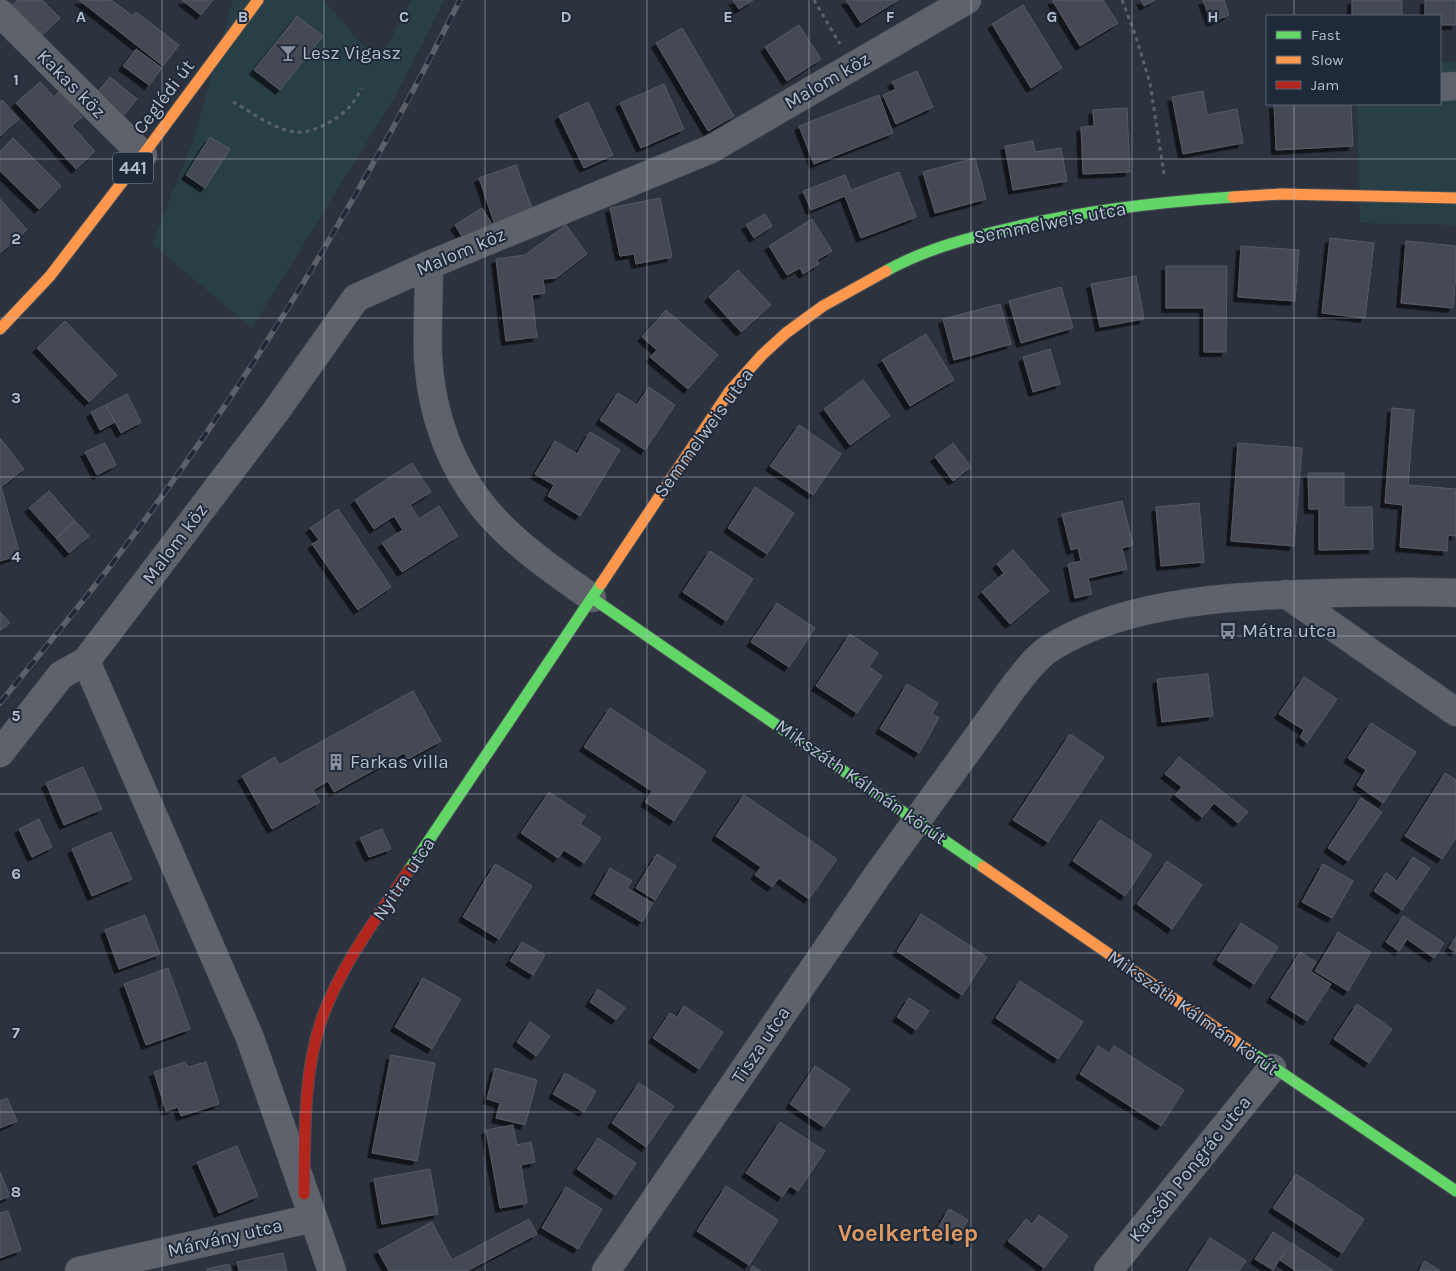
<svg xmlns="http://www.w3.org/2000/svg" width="1456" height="1271" viewBox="0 0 1456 1271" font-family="Karla,sans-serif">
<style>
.green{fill:#284045}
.building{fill:#454a53;stroke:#555b65;filter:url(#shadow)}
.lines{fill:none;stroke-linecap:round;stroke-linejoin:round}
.street-casing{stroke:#494e56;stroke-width:29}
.fast-casing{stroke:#494e56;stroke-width:13}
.slow-casing{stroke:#494e56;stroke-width:13}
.jam-casing{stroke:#494e56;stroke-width:13}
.path{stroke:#5a6168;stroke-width:3;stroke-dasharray:4 4;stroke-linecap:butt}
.street{stroke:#5d626b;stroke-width:28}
.fast{stroke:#63d668;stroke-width:11}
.slow{stroke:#ff974d;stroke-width:11}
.jam{stroke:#b3261e;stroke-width:11}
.rail-casing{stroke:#5c6169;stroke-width:5.5}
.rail{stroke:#1e293a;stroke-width:4;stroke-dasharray:11;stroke-linecap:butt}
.grid{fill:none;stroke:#b7bfce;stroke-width:1;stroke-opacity:0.55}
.labels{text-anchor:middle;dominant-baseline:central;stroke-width:4;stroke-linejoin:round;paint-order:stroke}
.shield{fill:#1e293a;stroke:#8992a2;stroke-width:1}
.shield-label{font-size:18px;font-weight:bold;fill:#b7bfce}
.poi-label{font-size:19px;fill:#b7bfce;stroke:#1e293a;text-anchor:start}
.street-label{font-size:19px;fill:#b7bfce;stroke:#1e293a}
.district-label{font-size:24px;font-weight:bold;fill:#e09a60;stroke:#1e293a}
.grid-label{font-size:16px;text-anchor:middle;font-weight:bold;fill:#b7bfce;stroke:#1e293a;stroke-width:4;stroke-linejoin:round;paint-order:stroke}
</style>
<defs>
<filter id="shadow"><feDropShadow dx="-4.5" dy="4.5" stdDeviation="0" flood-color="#0009"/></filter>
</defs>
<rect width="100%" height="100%" fill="#2d333e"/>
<path class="green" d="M233,0H324L378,63L412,0H444L397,93L252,328L152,244L193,141Z
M1440,62H1456V225L1360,223L1357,104H1440Z"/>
<path class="building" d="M18,0H42L60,18L36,41L6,11Z
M79,0H111L133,16L136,12L179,45L163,66Z
M182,0H213L201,15Z
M733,0H753L739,9Z
M846,0H898L861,23Z
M1052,0H1103L1118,23L1080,46Z
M1141,0H1155L1144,6Z
M1203,0H1224L1229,15L1211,22Z
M1352,0H1402V14H1395V16H1352Z
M1425,0H1456V25H1440V16H1425Z
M1023,5L1062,68L1031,88L992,24Z
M297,16L323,36L280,90L254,70Z
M799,25L821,59L787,81L765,47Z
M682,28L734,116L708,131L656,43Z
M136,49L162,68L149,85L123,66Z
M917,71L933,107L896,124L883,95L896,89L892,82Z
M110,77L137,99L119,121L92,98Z
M40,82L54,97L59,92L82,117L72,126L95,151L76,169L16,103Z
M664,84L684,129L641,148L620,103Z
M1203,91L1207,115L1237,109L1243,143L1183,154L1172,97Z
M879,95L893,133L814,164L799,126Z
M2,100L19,119L0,136V102Z
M588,102L613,155L584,168L559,116Z
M1274,104H1351L1353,146L1276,150Z
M1127,108L1130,172L1083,174L1081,127L1094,126L1093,110Z
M210,137L230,149L205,188L186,175Z
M13,138L61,186L39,209L0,171V151Z
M1033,141L1035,152L1061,148L1067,181L1013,190L1005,146Z
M975,158L986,199L935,213L923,172Z
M516,165L533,211L495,225L479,178Z
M899,172L916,217L861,238L845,196L811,210L803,191L845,175L851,190Z
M660,198L672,257L636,264L634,254L620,256L610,208Z
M0,199L27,230L0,253Z
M482,208L492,224L465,241L455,225Z
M765,214L772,226L754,238L746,225Z
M812,219L832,251L817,260L819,264L803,274L800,268L787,275L769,246Z
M566,225L587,254L556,278L543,279L545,293L532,295L537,337L506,341L496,259L525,255Z
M1330,238L1374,243L1365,318L1322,313Z
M1406,241L1456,246V272L1453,308L1401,303Z
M1241,246L1299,250L1295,301L1238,297Z
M1166,266H1227L1226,352H1204V308H1166Z
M738,270L771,305L741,332L709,297Z
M1136,276L1144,319L1100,327L1091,284Z
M1061,287L1073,328L1021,343L1009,301Z
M1000,304L1011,344L954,360L943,319Z
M666,310L718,355L688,389L650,357L657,350L642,337Z
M65,321L117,375L89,402L37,348Z
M926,334L954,380L910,406L882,360Z
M1050,349L1060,384L1033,392L1023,357Z
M863,380L890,416L850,445L824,409Z
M649,387L675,405L645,450L600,420L618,393L637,405Z
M127,394L141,422L121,433L106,405Z
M106,405L115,422L100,430L91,412Z
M1392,408L1414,410L1408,485L1456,489V536L1448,535L1447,551L1400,547L1403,505L1385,503Z
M799,425L841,454L813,495L770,466Z
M590,432L620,450L580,516L548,496L554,485L535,474L555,441L577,454Z
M0,438L24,469L1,487L20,555L0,561Z
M105,443L116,465L97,475L85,452Z
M953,443L971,467L953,481L935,457Z
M1238,443L1302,448L1294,546L1231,541Z
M412,463L431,492L410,505L419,519L439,506L458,536L402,572L382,543L403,530L394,516L374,529L355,500Z
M1308,473H1344V507H1372L1373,549L1319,550V509H1309Z
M755,487L794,513L767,554L728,528Z
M49,491L75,521L56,538L29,508Z
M1122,501L1133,545L1122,548L1127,569L1088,578L1092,594L1075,598L1068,564L1081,561L1078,548L1071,550L1062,514Z
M1199,503L1204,562L1161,566L1156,507Z
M338,509L391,587L358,610L312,544L319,540L310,528Z
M75,521L89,536L69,553L56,538Z
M1013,550L1049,591L1010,624L982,592L1004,573L997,564Z
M710,551L753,579L726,621L683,592Z
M777,603L815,628L789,667L751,642Z
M0,612L10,623L0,631Z
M850,634L878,653L869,667L882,676L857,713L816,686Z
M1208,674L1213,716L1162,722L1157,679Z
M1304,677L1337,699L1307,743L1300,737L1304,730L1279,714Z
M907,684L938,703L932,714L939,718L919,753L880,729Z
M413,691L441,741L408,759L404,753L334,792L328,781L313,790L320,802L272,829L242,776L275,757L279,765Z
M610,708L706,771L674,821L645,802L652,791L584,747Z
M1371,723L1416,752L1383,803L1357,785L1366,770L1348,758Z
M1070,734L1104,757L1048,842L1013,820Z
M1179,757L1248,812L1238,823L1214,803L1202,817L1175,795L1182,787L1165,774Z
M83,767L102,809L64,825L46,783Z
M1445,773L1456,780V837L1442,859L1405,836Z
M549,792L585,816L580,824L601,838L584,863L564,850L558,858L521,833Z
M744,795L837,859L809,899L779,878L772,887L755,875L761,867L716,836Z
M1361,798L1382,812L1348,861L1328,848Z
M39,819L52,847L32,857L19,829Z
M1100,820L1152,855L1125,896L1073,861Z
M382,829L391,849L369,857L360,838Z
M111,832L132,879L92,896L72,849Z
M657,854L676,866L655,900L636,888Z
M1413,857L1430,868L1402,910L1374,891L1386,873L1397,881Z
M1167,861L1202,885L1172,929L1137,904Z
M495,864L532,886L499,939L463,917Z
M1323,864L1353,881L1332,918L1302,902Z
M610,868L632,881L627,888L653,903L642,922L595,894Z
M921,914L987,957L962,995L897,951Z
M145,915L160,954L119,969L105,930Z
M1403,916L1444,943L1434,958L1407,939L1399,951L1386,942Z
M1241,923L1278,947L1254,984L1217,960Z
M1338,932L1371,952L1348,991L1315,971Z
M1456,937V952L1449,948Z
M522,942L545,955L533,975L510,961Z
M1300,952L1316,962L1310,971L1331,984L1307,1021L1271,998Z
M168,968L190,1029L146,1045L124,984Z
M423,978L461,999L432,1049L395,1027Z
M1020,981L1083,1022L1058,1059L996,1018Z
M598,989L625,1008L616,1020L590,1002Z
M909,998L929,1011L916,1030L897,1017Z
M1357,1004L1392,1029L1369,1063L1334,1039Z
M684,1006L723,1032L699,1069L653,1038L670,1013L677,1017Z
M530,1022L550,1036L536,1056L517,1042Z
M1098,1046L1109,1053L1114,1046L1184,1090L1161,1126L1080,1074Z
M391,1055L435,1063L417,1161L372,1153Z
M185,1062L188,1067L206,1062L219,1104L181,1116L178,1107L166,1111L154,1072Z
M815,1066L850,1089L824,1127L790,1104Z
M495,1068L537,1080L525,1125L496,1118L500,1103L487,1099Z
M565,1073L596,1091L584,1112L553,1094Z
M639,1083L674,1106L646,1147L612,1123Z
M7,1098L17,1121L0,1128V1101Z
M780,1122L825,1151L798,1191L790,1186L782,1197L746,1173Z
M513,1125L517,1145L531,1142L535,1162L521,1165L527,1203L500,1208L486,1130Z
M598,1138L636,1163L615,1195L577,1169Z
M237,1146L258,1196L219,1213L197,1162Z
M430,1169L438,1214L382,1224L374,1179Z
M0,1172L10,1196L0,1200Z
M1296,1174L1364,1219L1342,1253L1273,1208Z
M726,1186L778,1220L749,1265L697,1231Z
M566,1187L602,1209L578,1249L542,1228Z
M949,1209L968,1220L956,1240L937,1229Z
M8,1211L21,1250L0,1258V1213Z
M1039,1215L1068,1236L1044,1268L1008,1241L1026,1219L1032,1224Z
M529,1219L537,1234L467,1271H389L378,1251L432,1222L452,1260Z
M1273,1232L1290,1243L1273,1270L1255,1259Z
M1210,1238L1246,1261L1239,1271H1188Z
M1292,1243L1334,1271H1296L1280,1260Z
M283,1253L287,1271H239L237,1262Z
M1425,1261L1440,1271H1419Z
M229,1264L231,1271H207V1269Z
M753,1266L761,1271H750Z"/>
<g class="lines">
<g class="street-casing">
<path id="street" d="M0,13L143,155
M1440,87L1456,86
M429,265C429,295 427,326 428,356C431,415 452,472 491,516C520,548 557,573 592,598
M1286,594L1456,712
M86,661L250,1038L332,1271
M0,753L61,675L86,661L276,411L356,298L429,265L711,149L967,0
M79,1271L313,1218
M606,1271L879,873L1015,685C1026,671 1037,656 1052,647C1129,599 1246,595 1335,593C1375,592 1416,591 1456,593
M1108,1271L1272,1068"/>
</g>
<g class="fast-casing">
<path id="fast" d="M886,271C925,249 971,237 1015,227C1087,210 1159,202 1233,197
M592,598L983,867
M409,870L601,584
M1248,1050L1456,1191"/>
</g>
<g class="slow-casing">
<path id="slow" d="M1233,197L1281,194L1456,198
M0,329L50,276L143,155L258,0
M601,584L729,392L762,355L786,333L823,306L886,271
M983,867L1248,1050"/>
</g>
<g class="jam-casing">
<path id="jam" d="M304,1194C305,1136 303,1076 321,1021C340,966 377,918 409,870"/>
</g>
<path class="path" d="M814,0L840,44
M1122,0L1135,34L1150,83L1164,174
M233,102C252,112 274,130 296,132C313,134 341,118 351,105C355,101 358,94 362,89"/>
<use href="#street" class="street"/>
<use href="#fast" class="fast"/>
<use href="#slow" class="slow"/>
<use href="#jam" class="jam"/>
<g class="rail-casing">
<path id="rail" d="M0,703C37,657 75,612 111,565C244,391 362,195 460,0"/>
</g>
<use href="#rail" class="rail"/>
</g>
<path class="grid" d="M162,0V1271M324,0V1271M485,0V1271M647,0V1271M809,0V1271M971,0V1271M1132,0V1271M1294,0V16M1294,104V1271M0,159H1456M0,318H1456M0,477H1456M0,636H1456M0,794H1456M0,953H1456M0,1112H1456"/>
<defs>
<g id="bar-bare" transform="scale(1.35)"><path d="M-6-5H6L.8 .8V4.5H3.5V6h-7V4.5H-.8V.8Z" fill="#878e9c" stroke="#1e293a" stroke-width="2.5" paint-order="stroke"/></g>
<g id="bus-bare" transform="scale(1.35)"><path d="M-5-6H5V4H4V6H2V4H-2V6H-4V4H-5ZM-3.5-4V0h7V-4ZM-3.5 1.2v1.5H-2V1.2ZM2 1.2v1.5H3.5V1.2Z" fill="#878e9c" stroke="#1e293a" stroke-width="2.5" paint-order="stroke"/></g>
<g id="building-bare" transform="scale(1.35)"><path d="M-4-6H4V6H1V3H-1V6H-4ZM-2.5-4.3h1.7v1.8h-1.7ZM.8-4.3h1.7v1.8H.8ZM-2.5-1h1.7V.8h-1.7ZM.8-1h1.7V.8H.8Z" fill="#878e9c" stroke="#1e293a" stroke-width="2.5" paint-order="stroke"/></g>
</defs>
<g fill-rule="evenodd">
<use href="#bar-bare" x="288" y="53"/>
<use href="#bus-bare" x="1228" y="631"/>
<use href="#building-bare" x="336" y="762"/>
</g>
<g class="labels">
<rect class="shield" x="113" y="152.5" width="40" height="31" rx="4"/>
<g class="shield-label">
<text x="133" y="168">441</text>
</g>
<g class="poi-label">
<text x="302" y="53">Lesz Vigasz</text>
<text x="1242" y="631">Mátra utca</text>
<text x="350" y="762">Farkas villa</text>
</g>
<g class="street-label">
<text transform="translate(827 81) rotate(-30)">Malom köz</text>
<text transform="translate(71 84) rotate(45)">Kakas köz</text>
<text transform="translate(164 97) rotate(-53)">Ceglédi út</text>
<text transform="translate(1050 223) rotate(-11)">Semmelweis utca</text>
<text transform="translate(461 252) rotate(-23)">Malom köz</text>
<text transform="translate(704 433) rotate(-54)">Semmelweis utca</text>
<text transform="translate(175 544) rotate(-53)">Malom köz</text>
<text transform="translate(861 782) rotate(35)">Mikszáth Kálmán körút</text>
<text transform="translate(404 879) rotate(-56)">Nyitra utca</text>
<text transform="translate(1193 1013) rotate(35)">Mikszáth Kálmán körút</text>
<text transform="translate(761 1045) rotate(-56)">Tisza utca</text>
<text transform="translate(1190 1169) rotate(-51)">Kacsóh Pongrác utca</text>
<text transform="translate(225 1238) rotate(-13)">Márvány utca</text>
</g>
<g class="district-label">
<text x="908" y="1233">Voelkertelep</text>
</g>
</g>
<g class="grid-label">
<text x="81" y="22">A</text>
<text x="243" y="22">B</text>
<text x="404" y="22">C</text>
<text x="566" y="22">D</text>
<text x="728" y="22">E</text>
<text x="890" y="22">F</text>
<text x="1052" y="22">G</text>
<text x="1213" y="22">H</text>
<text x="16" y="85">1</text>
<text x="16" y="244">2</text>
<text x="16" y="403">3</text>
<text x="16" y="562">4</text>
<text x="16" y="721">5</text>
<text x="16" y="879">6</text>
<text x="16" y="1038">7</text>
<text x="16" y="1197">8</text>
</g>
<rect x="1266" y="15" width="175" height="90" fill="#1e293a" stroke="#5b6575"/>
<rect x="1276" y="31" width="25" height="8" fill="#63d668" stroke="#5b6575"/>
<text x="1311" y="40" font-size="15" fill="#b7bfce">Fast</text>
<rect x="1276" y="56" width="25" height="8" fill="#ff974d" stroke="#5b6575"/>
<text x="1311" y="65" font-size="15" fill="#b7bfce">Slow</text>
<rect x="1276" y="81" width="25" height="8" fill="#b3261e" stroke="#5b6575"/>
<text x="1311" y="90" font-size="15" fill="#b7bfce">Jam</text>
</svg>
